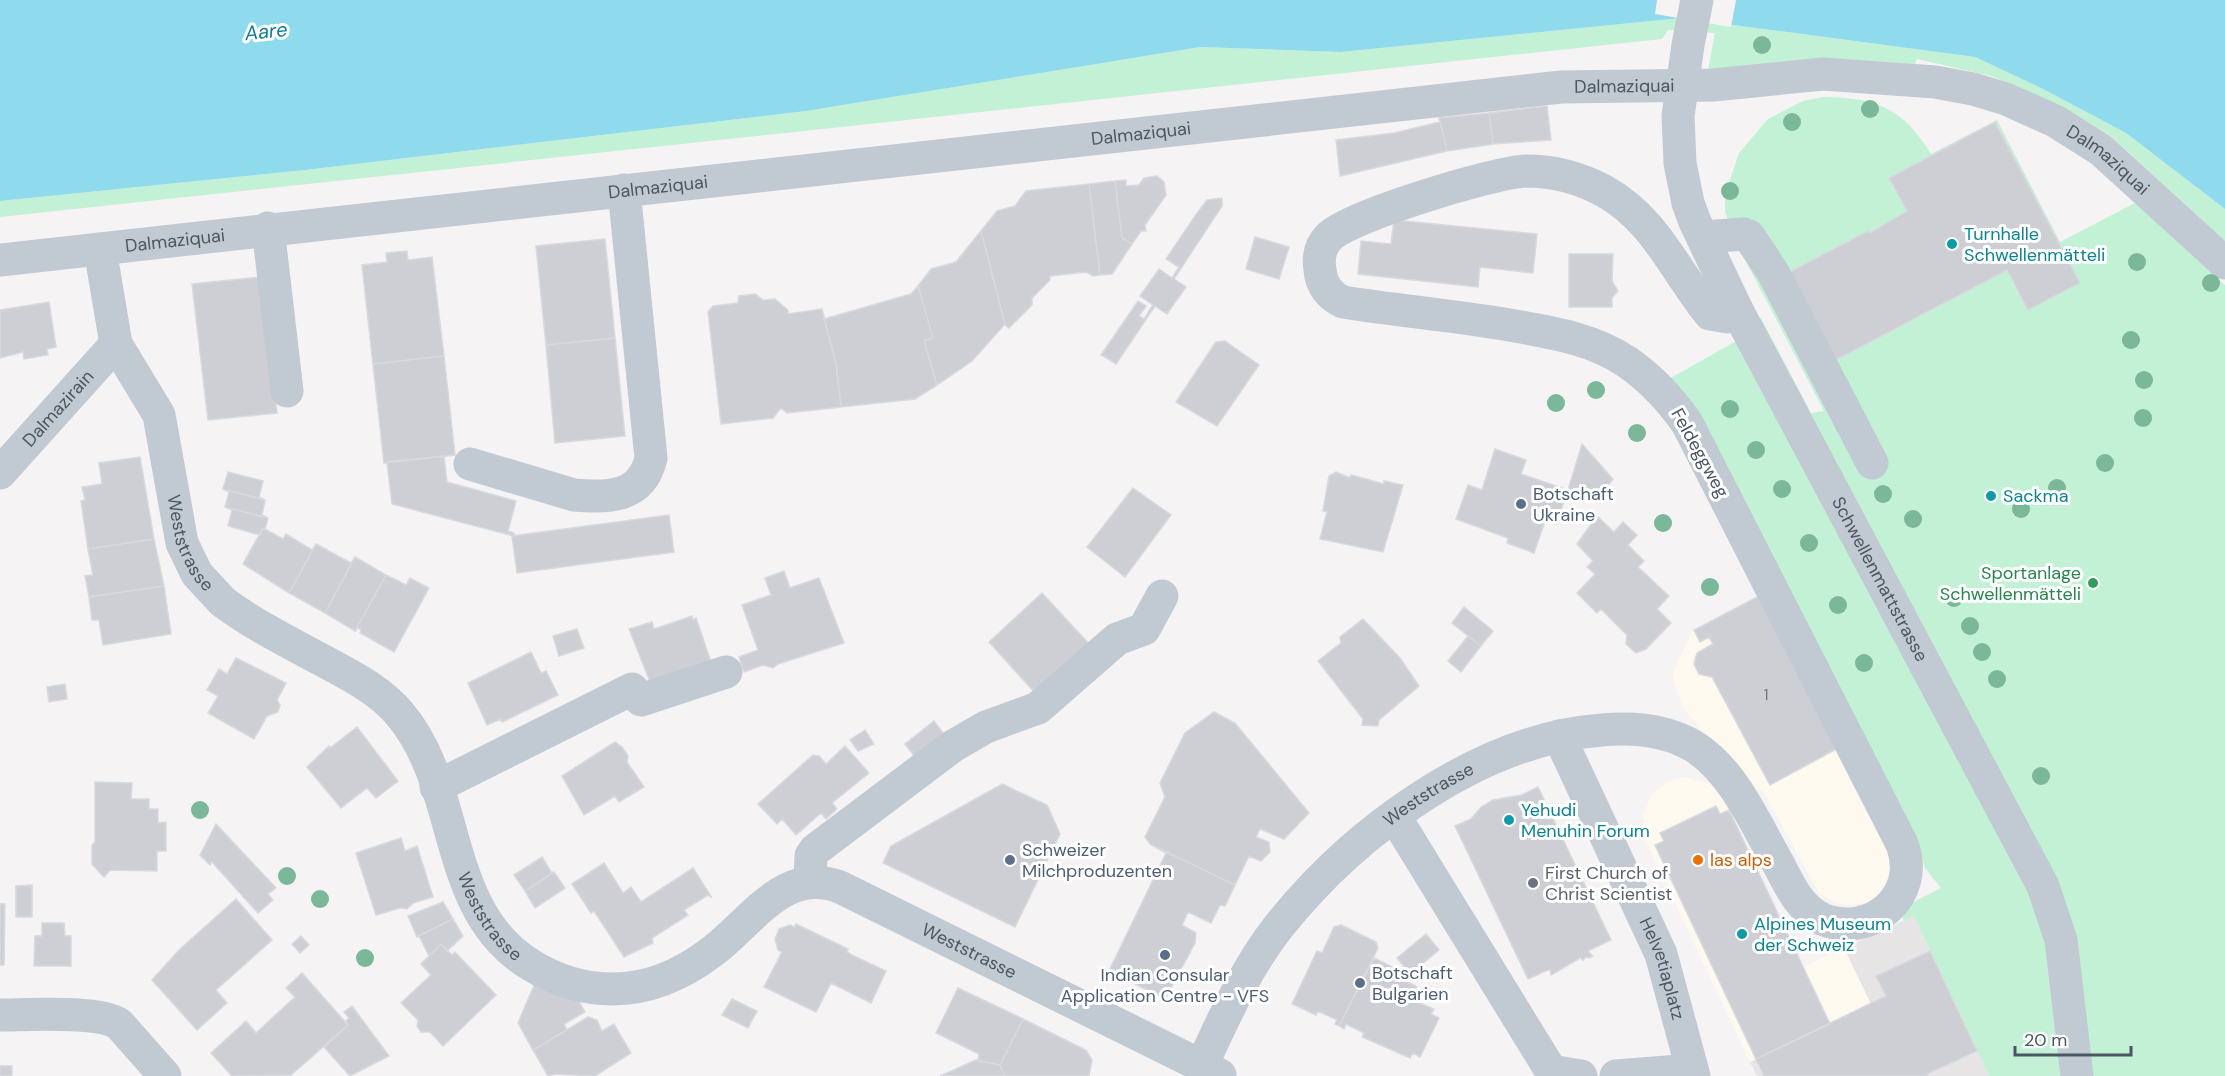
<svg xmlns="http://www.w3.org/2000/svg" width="2225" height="1076" viewBox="0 0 2225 1076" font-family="'DM Sans',sans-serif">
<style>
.commercial{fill:#fdf9ef}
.education{fill:#e6e4e5}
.green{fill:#c3f1d5}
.water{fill:#90daee}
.pier{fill:#f5f3f3}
.building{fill:#cdcfd5;stroke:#d7d9de;stroke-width:1.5}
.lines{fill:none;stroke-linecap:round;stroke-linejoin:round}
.minor{stroke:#c1cad2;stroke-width:33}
.tree{fill:#7bb799}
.culture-dot{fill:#0f9aa8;stroke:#fff;stroke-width:2}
.service-dot{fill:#5c6f8a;stroke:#fff;stroke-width:2}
.leisure-dot{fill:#2e9e5b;stroke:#fff;stroke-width:2}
.food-dot{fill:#e8710a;stroke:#fff;stroke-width:2}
.worship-dot{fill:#6b7280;stroke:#fff;stroke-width:2}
.labels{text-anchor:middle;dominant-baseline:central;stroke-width:6;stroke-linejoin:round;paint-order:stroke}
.number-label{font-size:15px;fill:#6b747e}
.street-label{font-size:18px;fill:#4a5661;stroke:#fff}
.culture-label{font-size:18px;fill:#0d838f;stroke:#fff;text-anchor:start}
.service-label{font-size:18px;fill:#4e5e75;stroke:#fff;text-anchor:start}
.leisure-label{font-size:18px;fill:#27864d;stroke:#fff;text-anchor:end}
.food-label{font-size:18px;fill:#c56008;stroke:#fff;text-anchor:start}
.worship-label{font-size:18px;fill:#5b616d;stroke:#fff;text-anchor:start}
.water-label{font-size:20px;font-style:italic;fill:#0c7c9b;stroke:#fff}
</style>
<rect width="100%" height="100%" fill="#f5f3f3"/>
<path class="commercial" d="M1761,595L1894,849V870L1880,894L1868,902L1853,905L1838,904L1819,893L1763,791L1751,790L1682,706L1673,678L1674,670L1693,630Z
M1683,777L1711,784L1724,801L1803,967L1844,948L1871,1004L1750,1062L1645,840L1643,815L1653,792L1671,780Z"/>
<path class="education" d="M1914,916L1989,1076H1757L1750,1062L1871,1004L1844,948Z"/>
<path class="green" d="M1681,18L1975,57L2043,89L2126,133L2225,209V241L2112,137L2082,119L2022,88L1991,76L1917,59L1915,64L1823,58L1708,70L1715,33L1668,30L1662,39L0,217V201L305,170L806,111L1201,47L1341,52Z
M1824,97C1877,98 1903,108 1931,154L1997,120L2060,242L2135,203L2225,285V1076H1989L1914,916L1904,921L1902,916L1908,905L1941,888L1925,868L1920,851L1669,379L1738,340L1734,332L1761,318L1811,413L1824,411L1740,250L1725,212V195L1739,153L1768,119L1803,101Z"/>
<path class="water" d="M0,0H2225V209L2126,133L2043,89L1975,57L1681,18L1341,52L1201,47L806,111L305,170L0,201Z"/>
<path class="pier" d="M1657,0H1736L1731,27L1655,14Z"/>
<path class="building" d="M1547,106L1551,140L1493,144L1489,113Z
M1489,113L1493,144L1447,151L1439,118Z
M1440,122L1447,151L1340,176L1336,140L1394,133Z
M1995,122L2080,283L2028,310L2007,270L1830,363L1784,275L1868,231L1870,233L1907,211L1889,178Z
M1157,176L1164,182L1166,195L1145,225L1146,231H1141L1132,244L1122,238L1115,181L1126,180V186L1139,185L1144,178Z
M1115,181L1122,238L1132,244L1112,274L1100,275L1089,184Z
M1089,184L1100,275L1093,276L1086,272L1050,276V280L1032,298V305L1009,328L1005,325L981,231L997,211L1015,206L1026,191Z
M1222,198V206L1174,279L1186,287L1167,314L1155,306L1116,364L1105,357L1101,355L1138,301L1146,306L1139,316L1144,319L1153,305L1140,296L1159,269L1172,278L1179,267L1166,259L1195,216L1207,200Z
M1394,220L1537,234L1533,273L1480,267L1478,287L1358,274L1361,241L1391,244Z
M981,231L1005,324L972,361L937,385L924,341L933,338L918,286L931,269L956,262Z
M1255,237L1289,247L1279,279L1246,269Z
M605,239L615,338L546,345L536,246Z
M407,251L408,260L432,257L444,356L373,364L362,265L387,262L386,253Z
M1569,254H1613L1612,281L1618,291L1612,298V307H1569Z
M261,277L277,413L208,420L192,284Z
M918,286L933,338L924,341L937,385L915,399L841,407L836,364L824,319L911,294Z
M755,294L763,300L775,299L788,310V314L822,309L836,364L841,407L787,413L781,408L773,418L721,424L708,312L713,306L738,303L739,296Z
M49,302L56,347L47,349L48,355L24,359L23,352L0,358V310Z
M615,338L625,436L555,443L546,345Z
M1225,341L1259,365L1217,426L1176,402L1216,342Z
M444,356L455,455L384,463L373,364Z
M1582,444L1613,479L1597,501L1568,490Z
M1495,449L1526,460L1521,474L1568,490L1556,524L1545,521L1534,553L1507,543L1508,538L1456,519L1468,485L1482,490Z
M444,456L447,482L516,501L508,531L514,533V536L392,504L387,462Z
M140,457L154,539L88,549L81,501L85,500L82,487L102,484L99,463Z
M228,472L263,481L259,497L265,500L223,489Z
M1336,472L1350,478L1351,475L1384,484V481L1403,485L1383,552L1320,539L1327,512L1323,511L1329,476Z
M1133,488L1171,515L1125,577L1087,547Z
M223,489L265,500L262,515L268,518L225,507L229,492Z
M225,507L268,518L265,529L263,528L260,535L228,526L232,510Z
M669,515L674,552L517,573L512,536Z
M1597,516L1614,532L1623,522L1637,535L1628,545L1644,561L1638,567L1669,596L1657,609L1671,623L1646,649L1636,653L1626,644L1627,635L1601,609L1597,613L1577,593L1595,574L1587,567L1593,561L1577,544Z
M263,528L283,539L286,534L312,550L316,544L289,593L243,564Z
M154,539L164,586L89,597L85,576L93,575L88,549Z
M316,544L351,563L355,557L325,613L289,593Z
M355,557L386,575L355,631L325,613Z
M784,571L790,588L819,578L844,643L778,664L773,668L763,665L744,672L739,657L758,650L742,605L771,595L765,578Z
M386,575L406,585L410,578L429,588L394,652L360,633L361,630L358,628L355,631Z
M164,586L171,634L103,645L99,620H92L89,597Z
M1042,593L1091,646L1037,695L989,642Z
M1761,595L1840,747L1770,785L1712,677L1699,674L1694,664L1697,653L1713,644L1709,637L1700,642L1694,630Z
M1464,607L1493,631L1481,646L1452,623Z
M692,616L693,620L696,618L711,662L653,689L629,629L652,622L654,629Z
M1363,619L1400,658L1419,686L1379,720L1378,726L1362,725L1363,719L1318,661L1341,643L1340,637Z
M577,629L584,648L559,656L553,636Z
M1468,636L1481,646L1461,672L1448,661Z
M531,652L541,673L546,671L558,695L502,722L501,719L487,725L468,683Z
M236,658L286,683L277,700L280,705L278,712L267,716L254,739L208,713L218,696L207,690L219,669L227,674Z
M65,684L67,699L49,702L47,687Z
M1214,712L1235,723L1309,813L1284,839L1260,829L1256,837L1269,842L1270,852L1261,861L1249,856L1235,885L1150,844L1145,837L1165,797L1160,783L1185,733Z
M934,721L947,738L918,761L905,744Z
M357,727L398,781L376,798L367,788L341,808L307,767L329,746L330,748Z
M865,730L874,744L858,751L850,740Z
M615,742L622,747L628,756L627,762L644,787L619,802L615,796L584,815L562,776Z
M845,746L869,773L832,803L837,809L826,819L821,813L796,835L782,819L777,824L758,804L813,755L819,756L826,764Z
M95,782L132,783L131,799H149V809H158V823L166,822V851H157V871L110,870L104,877L92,864V845L95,842Z
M1002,784L1047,805L1060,834L1015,927L883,863L891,846Z
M1538,787L1611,940L1588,951L1593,956L1589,958L1586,957L1583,960L1580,958L1551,975L1550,969L1528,979L1455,826L1471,819L1481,807L1493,800L1522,795Z
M1716,806L1720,814L1729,810L1830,1024L1756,1059L1655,845L1664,841L1660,833Z
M216,824L276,888L268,894L273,900L258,913L212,862L210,865L200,855Z
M401,838L405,851L417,846L433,897L413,903L407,909L400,908L376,915L356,853Z
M1150,844L1235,885L1225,906L1220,905L1211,923L1188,912L1182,925L1196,933L1195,943L1165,999L1109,971L1166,853Z
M542,857L552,873L525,891L514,875Z
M604,863L623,893L631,887L641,902L693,868L712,898L708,895L684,910L688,915L652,938L653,943L624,957L594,911L591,913L572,884Z
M554,872L565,888L535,908L525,891Z
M32,885V917H16V886Z
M236,899L272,940L216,990L227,1003L197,1030L152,980L179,950Z
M443,902L453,919L417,937L408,916Z
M0,904H5L4,965H0Z
M453,919L463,936L447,951L441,944L429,956L419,936Z
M42,923H64L65,936H71V966H34L35,936H42Z
M796,924L848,949L847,952L852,955L886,971L871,1003L831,983L816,1012L764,987L782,952L778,950L775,939L779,929L790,925L794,927Z
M1341,925L1376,942L1378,948L1339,1026L1335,1024L1337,1020L1318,1011L1316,1015L1292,1004L1317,951L1322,953L1334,927Z
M1426,934L1439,950L1410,974L1397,958Z
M301,936L309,945L300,953L292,944Z
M441,944L452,955L455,952L496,995L443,1046L430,1032H421L417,1026L418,1020L401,1003L431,975L421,964Z
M1930,951L1977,1051L1927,1074L1928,1076H1764L1756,1059L1886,996L1876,976Z
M1374,958L1405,973L1402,980L1416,986L1417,1002L1434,1009L1431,1014L1439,1018L1420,1057L1413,1053L1410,1058L1362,1037L1364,1033L1346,1024L1344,1029L1339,1026Z
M302,973L348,1025L291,1075L232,1076L211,1053L246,1021L256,1033L295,997L286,988Z
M535,983L577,998L585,1012L564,1024L567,1030L533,1050L518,1023Z
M958,988L1023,1019L1000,1065L978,1061L979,1054L936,1033Z
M732,999L757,1011L748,1028L722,1015Z
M352,1006L389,1056L350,1076L324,1047L348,1025L345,1022L349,1018L344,1012Z
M588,1017L597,1020L602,1031L614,1024L631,1053L595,1076L555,1074L548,1076L533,1050Z
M1023,1019L1086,1050L1092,1060L1089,1076H1005L1000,1065Z
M976,1060L1000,1065L1005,1076H940Z
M0,1066H12V1076H0Z"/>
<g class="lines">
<g class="minor">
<path id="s1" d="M1697,0L1688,45L1678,116L1680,163L1688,203L1695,222L1738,312L2043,886L2061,940L2077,1076"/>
<path d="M268,228L287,391"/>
<path d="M1703,237L1744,234L1749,236L1774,274L1872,463"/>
<path id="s2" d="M100,249L116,344L159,415L182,543L197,574L223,602C257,627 296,646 333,666C357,679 381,692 399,713C463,787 440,910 531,965C555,980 584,989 613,989C650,989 683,974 713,951C752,922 785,864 842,888L1220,1075"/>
<path id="s3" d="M0,260L1561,87L1713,85L1823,74L1935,82L1973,89L2006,99L2055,121L2101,150L2225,263"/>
<path d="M470,464L574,495C608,498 642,498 651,458L624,190"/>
<path id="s4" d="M0,473L116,344"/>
<path id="s5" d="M1559,736L1661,954L1694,1076"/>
<path d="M436,787L632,689L641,700L726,672"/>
<path d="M1395,817L1551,1071L1581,1076"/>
<path d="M810,882L811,856L815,850L953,746L986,727L1038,708L1117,639L1144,629L1162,596"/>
<path d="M0,1015C27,1015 99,1010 119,1024L165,1076"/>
<path id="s6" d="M1201,1067C1224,1018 1245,969 1279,926C1354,832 1479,739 1602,730C1634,727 1667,730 1695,747C1735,773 1756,825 1779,865C1790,886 1799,908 1822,919C1869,939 1922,897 1902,844L1687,423C1670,399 1652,379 1627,362C1593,339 1554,333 1515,326C1458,316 1400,311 1343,302C1330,296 1321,285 1320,270C1318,258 1320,246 1329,237C1349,216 1495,172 1526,171C1554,171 1580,178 1604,191C1655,219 1675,271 1710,314L1728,317L1738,312"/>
<path d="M1616,1076L1692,1070"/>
</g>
</g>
<g class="tree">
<circle cx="1762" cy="45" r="9"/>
<circle cx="1870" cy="109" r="9"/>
<circle cx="1792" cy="122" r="9"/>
<circle cx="1730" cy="191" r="9"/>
<circle cx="2137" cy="262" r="9"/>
<circle cx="2211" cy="283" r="9"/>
<circle cx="2131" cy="340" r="9"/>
<circle cx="2144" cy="380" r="9"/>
<circle cx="1596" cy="390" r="9"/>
<circle cx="1556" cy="403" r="9"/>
<circle cx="1730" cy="409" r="9"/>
<circle cx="2143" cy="418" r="9"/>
<circle cx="1637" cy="433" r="9"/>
<circle cx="1756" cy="450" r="9"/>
<circle cx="2105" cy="463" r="9"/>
<circle cx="2057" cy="488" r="9"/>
<circle cx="1782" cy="489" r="9"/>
<circle cx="1883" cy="494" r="9"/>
<circle cx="2021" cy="509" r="9"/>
<circle cx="1913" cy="519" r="9"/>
<circle cx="1663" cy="523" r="9"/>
<circle cx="1809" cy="543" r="9"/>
<circle cx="1710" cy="587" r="9"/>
<circle cx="1954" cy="598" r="9"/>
<circle cx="1838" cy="605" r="9"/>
<circle cx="1970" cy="626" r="9"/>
<circle cx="1982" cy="652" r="9"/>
<circle cx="1864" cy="663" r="9"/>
<circle cx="1997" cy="679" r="9"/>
<circle cx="2041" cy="776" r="9"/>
<circle cx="200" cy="810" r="9"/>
<circle cx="287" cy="876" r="9"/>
<circle cx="320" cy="899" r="9"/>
<circle cx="365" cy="958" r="9"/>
</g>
<g class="culture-dot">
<circle cx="1952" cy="244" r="6"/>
<circle cx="1991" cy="496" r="6"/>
<circle cx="1509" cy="820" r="6"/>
<circle cx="1742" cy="934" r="6"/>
</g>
<g class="service-dot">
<circle cx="1521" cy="504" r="6"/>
<circle cx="1010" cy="860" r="6"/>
<circle cx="1165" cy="955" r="6"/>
<circle cx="1360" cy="983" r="6"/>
</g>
<circle class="leisure-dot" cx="2093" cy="583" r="6"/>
<circle class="food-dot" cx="1698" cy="860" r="6"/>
<circle class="worship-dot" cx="1533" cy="883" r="6"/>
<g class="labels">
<g class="number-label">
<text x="1766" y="695">1</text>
</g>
<g class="street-label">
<text stroke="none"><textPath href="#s3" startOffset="1634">Dalmaziquai</textPath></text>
<text stroke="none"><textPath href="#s3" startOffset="1148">Dalmaziquai</textPath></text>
<text stroke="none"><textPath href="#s3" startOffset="2138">Dalmaziquai</textPath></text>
<text stroke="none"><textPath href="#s3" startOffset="662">Dalmaziquai</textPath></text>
<text stroke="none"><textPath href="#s3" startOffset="176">Dalmaziquai</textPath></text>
<text stroke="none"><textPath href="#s4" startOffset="87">Dalmazirain</textPath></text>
<text transform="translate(1700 453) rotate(61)">Feldeggweg</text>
<text stroke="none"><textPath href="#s2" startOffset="312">Weststrasse</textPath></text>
<text stroke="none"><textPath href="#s1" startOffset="628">Schwellenmattstrasse</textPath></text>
<text stroke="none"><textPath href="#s6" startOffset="362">Weststrasse</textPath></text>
<text stroke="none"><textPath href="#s2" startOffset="816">Weststrasse</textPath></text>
<text stroke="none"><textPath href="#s2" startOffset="1372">Weststrasse</textPath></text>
<text stroke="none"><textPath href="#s5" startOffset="255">Helvetiaplatz</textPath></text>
</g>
<g class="culture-label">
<text x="1964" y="234">Turnhalle<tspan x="1964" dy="21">Schwellenmätteli</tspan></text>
<text x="2003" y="496">Sackma</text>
<text x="1521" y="810">Yehudi<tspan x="1521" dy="21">Menuhin Forum</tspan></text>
<text x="1754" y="924">Alpines Museum<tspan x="1754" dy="21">der Schweiz</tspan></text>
</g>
<g class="service-label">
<text x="1533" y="494">Botschaft<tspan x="1533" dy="21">Ukraine</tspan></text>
<text x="1022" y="850">Schweizer<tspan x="1022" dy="21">Milchproduzenten</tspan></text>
<text x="1372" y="973">Botschaft<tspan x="1372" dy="21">Bulgarien</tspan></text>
<text x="1165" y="975" text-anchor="middle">Indian Consular<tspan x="1165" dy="21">Application Centre - VFS</tspan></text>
</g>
<g class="leisure-label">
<text x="2081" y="573">Sportanlage<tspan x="2081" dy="21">Schwellenmätteli</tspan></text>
</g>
<g class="food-label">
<text x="1710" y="860">las alps</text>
</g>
<g class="worship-label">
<text x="1545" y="873">First Church of<tspan x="1545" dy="21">Christ Scientist</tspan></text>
</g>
<g class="water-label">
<text transform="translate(266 31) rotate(-6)">Aare</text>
</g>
</g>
<path d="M2015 1046v9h116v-9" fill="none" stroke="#4a5661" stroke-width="3"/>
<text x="2024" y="1046" font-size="18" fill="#4a5661" stroke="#ffffff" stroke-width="4.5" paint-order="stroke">20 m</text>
</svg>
